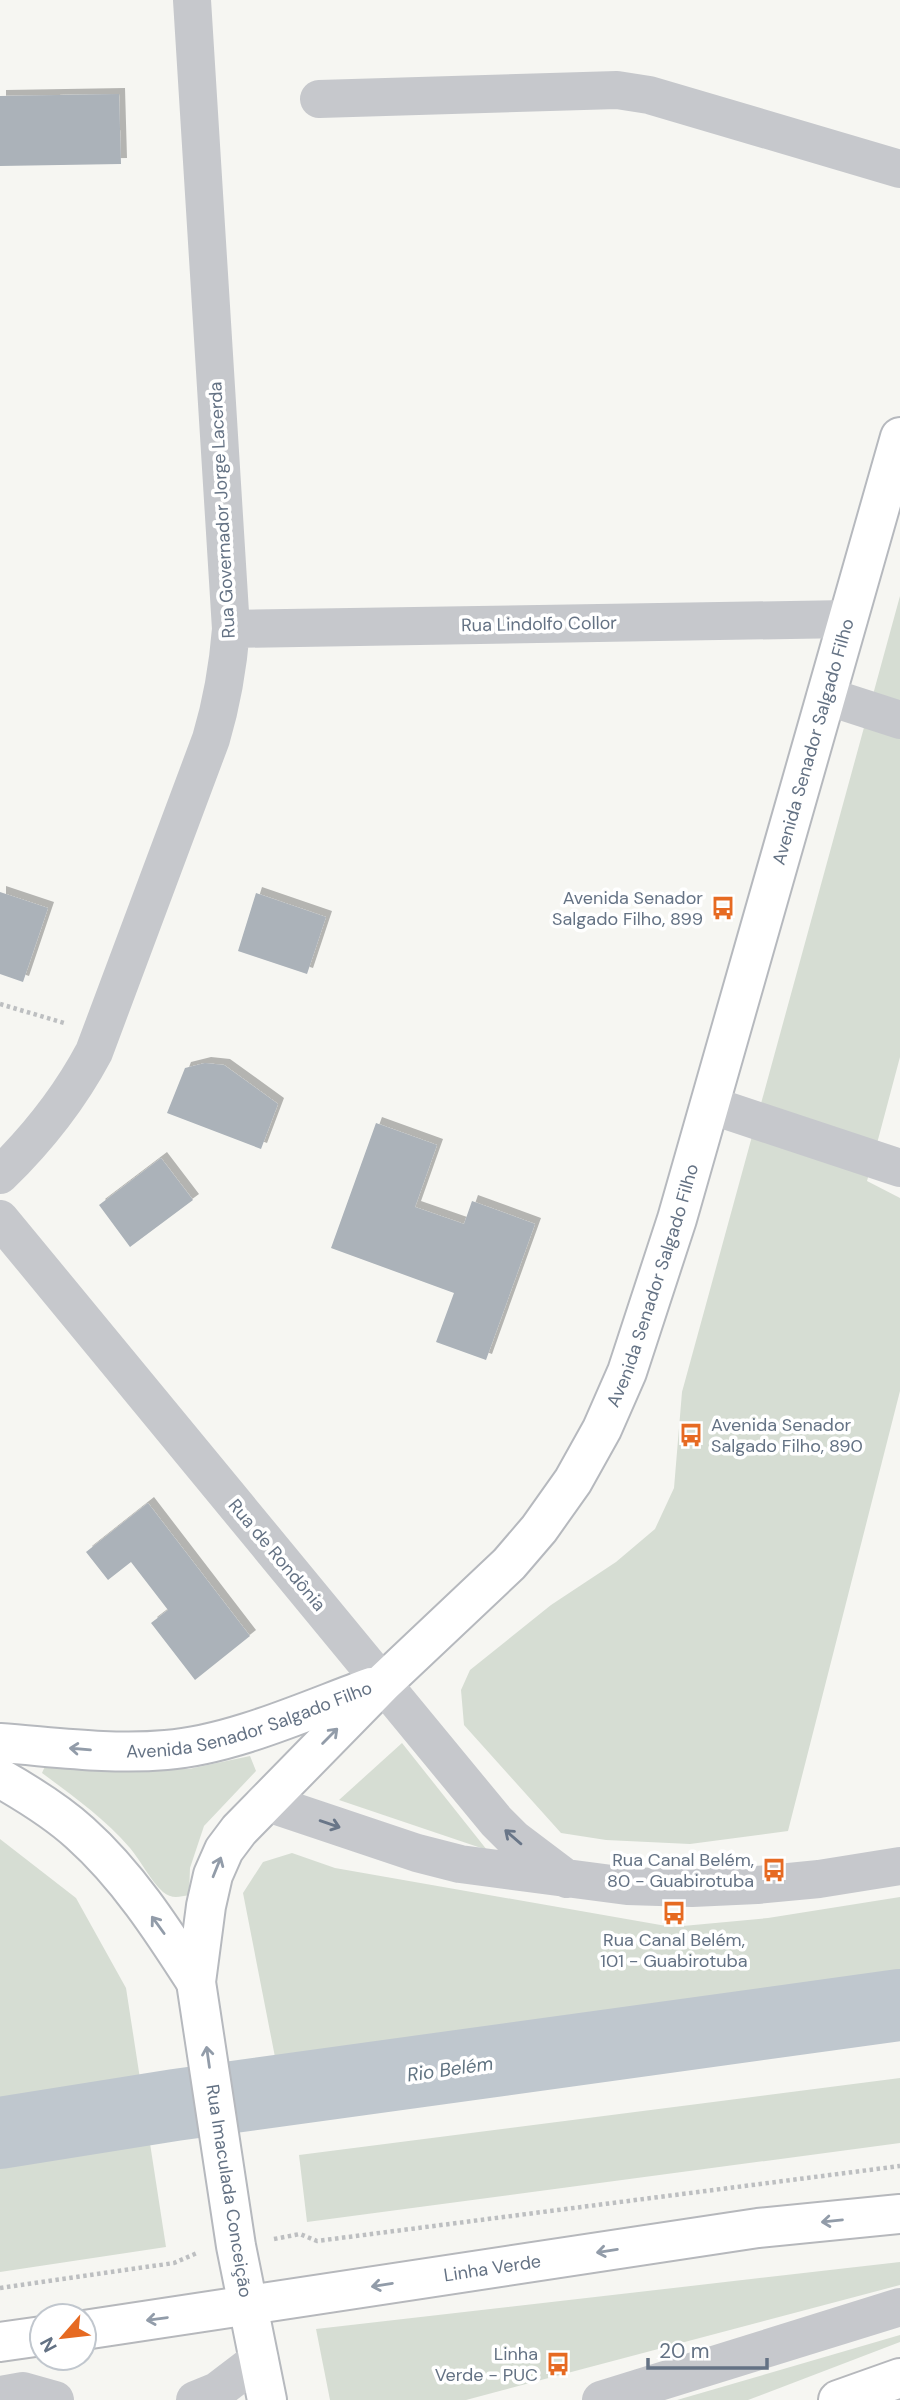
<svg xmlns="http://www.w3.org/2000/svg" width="900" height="2400" viewBox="0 0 900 2400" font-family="'DM Sans',sans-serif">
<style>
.green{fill:#d6ddd3}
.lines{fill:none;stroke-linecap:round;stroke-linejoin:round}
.river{stroke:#bfc7ce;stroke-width:72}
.building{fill:#abb2b9;filter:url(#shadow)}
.major-casing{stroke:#b6b9be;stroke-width:42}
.highway-casing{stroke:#b6b8bc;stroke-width:42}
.path{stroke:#bdbfc1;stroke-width:4.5;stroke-dasharray:3.5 3.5;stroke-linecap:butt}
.minor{stroke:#c6c8cc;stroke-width:38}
.major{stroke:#fff;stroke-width:38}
.highway{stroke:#fff;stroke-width:38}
.oneway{stroke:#929ca9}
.oneway2{stroke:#697688}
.labels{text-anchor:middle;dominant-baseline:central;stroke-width:7;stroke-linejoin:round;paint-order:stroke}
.street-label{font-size:18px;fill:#647284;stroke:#fff}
.poi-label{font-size:18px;fill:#647284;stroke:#fff;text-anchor:end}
.water-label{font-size:19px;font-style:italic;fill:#607381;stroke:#fff}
</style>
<defs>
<filter id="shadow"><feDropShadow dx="6" dy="-6" stdDeviation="0" flood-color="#0004"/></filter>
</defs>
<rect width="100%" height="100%" fill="#f6f6f2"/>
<path class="green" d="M900,596V1057L867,1181L900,1198V1391L788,1831L690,1844L606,1840L561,1833L464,1725L461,1690L470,1670L551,1605L616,1562L655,1529L674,1488L682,1392Z
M402,1743L487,1850L339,1800Z
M250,1756L256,1771L204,1826L190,1868L189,1895C179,1897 171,1899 163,1892C150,1880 141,1861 130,1848C104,1818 73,1796 42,1773L46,1764L189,1769Z
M0,1839L76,1898L126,1988L166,2247L0,2272Z
M292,1853L335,1868L672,1927L768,1918L900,1897V1987L775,2005L275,2057L243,1893L263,1862Z
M900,2078V2143L307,2222L299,2155Z
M900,2262V2285L466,2400H330L316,2329Z
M900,2335V2342L748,2400H677Z"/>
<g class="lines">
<path class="river" d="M0,2133L175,2105L900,2005"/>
</g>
<path class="building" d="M119,94L121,164L0,166V96Z
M0,892L48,908L23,982L0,974Z
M256,893L326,917L307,974L238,951Z
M205,1063L224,1065L278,1104L261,1149L167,1113L185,1068Z
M376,1123L437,1145L415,1207L464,1224L472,1201L535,1224L486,1360L436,1342L454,1293L331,1248Z
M161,1158L193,1200L130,1247L99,1205Z
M148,1503L250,1636L195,1680L151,1623L168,1610L131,1562L108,1580L86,1552Z"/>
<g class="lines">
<g class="major-casing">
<g id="major">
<path id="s1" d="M0,1743C55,1747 111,1755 166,1750C232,1745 308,1710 371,1687"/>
<path d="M0,1778C28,1794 56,1811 80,1833C127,1875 162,1929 196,1982"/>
<path id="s2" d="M267,2400L236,2246L196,1982L206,1906L213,1875L224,1850L239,1830L383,1683L509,1564L539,1529L573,1481L602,1429L627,1372L677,1219L900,437"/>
</g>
</g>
<g class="highway-casing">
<g id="highway">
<path id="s3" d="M84,2330L758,2228L900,2214"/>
<path d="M0,2342L42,2336"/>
<path d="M838,2400L900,2378"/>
</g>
</g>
<path class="path" d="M0,1004L64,1023
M274,2239L300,2234L317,2241L900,2166
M0,2288L174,2263L197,2253"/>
<path class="minor" d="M319,99L617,90L649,95L900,169
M231,629L848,619
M826,696L900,720
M710,1105L900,1168
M0,1175C38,1138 69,1099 94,1052L211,739C222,702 228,667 231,629L192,0
M0,1219L496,1821L514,1839L567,1879
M265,1802L417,1853L460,1864L627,1886L692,1888L757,1885L819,1879L900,1866
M0,2395L23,2391L55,2400
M195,2400L217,2391L259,2359
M601,2400L900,2307"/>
<use href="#major" class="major"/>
<use href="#highway" class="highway"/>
</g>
<defs><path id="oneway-shaft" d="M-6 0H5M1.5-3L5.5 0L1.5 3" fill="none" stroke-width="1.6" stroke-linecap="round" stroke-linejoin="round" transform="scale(1.75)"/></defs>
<g class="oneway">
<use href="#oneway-shaft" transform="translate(330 1736) rotate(-45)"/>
<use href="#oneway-shaft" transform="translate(80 1749) rotate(-175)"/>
<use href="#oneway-shaft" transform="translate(217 1867) rotate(-68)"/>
<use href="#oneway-shaft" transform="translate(158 1925) rotate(-126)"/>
<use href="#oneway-shaft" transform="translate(208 2057) rotate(-98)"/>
<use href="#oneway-shaft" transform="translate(832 2221) rotate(174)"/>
<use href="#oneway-shaft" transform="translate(607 2251) rotate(171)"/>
<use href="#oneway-shaft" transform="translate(382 2285) rotate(171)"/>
<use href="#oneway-shaft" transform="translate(157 2319) rotate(172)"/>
</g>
<g class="oneway2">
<use href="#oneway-shaft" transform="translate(330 1824) rotate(19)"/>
<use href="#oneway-shaft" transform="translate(513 1837) rotate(-139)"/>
</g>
<defs>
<g id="bus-bare" transform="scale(1.89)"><path d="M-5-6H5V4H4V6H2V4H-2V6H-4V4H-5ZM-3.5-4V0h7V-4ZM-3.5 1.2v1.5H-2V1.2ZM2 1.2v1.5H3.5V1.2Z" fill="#e66a22" stroke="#fff" stroke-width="2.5" paint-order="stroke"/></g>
</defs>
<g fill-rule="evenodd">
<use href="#bus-bare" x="723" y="908"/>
<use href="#bus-bare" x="691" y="1435"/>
<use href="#bus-bare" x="774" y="1870"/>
<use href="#bus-bare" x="674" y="1913"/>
<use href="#bus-bare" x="558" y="2364"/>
</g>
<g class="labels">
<g class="street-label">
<text transform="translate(222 510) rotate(-93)">Rua Governador Jorge Lacerda</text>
<text transform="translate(539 624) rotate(-1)">Rua Lindolfo Collor</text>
<text stroke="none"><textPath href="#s2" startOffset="1848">Avenida Senador Salgado Filho</textPath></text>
<text stroke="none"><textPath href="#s2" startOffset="1281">Avenida Senador Salgado Filho</textPath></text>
<text transform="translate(277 1555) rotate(50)">Rua de Rondônia</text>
<text stroke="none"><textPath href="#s1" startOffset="254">Avenida Senador Salgado Filho</textPath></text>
<text transform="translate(229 2191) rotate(81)">Rua Imaculada Conceição</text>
<text stroke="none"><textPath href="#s3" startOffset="413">Linha Verde</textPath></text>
</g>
<g class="poi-label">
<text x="703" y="898">Avenida Senador<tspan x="703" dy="21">Salgado Filho, 899</tspan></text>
<text x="711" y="1425" text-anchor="start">Avenida Senador<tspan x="711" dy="21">Salgado Filho, 890</tspan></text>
<text x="754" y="1860">Rua Canal Belém,<tspan x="754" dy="21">80 - Guabirotuba</tspan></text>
<text x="674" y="1940" text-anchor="middle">Rua Canal Belém,<tspan x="674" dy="21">101 - Guabirotuba</tspan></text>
<text x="538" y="2354">Linha<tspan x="538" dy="21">Verde - PUC</tspan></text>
</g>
<g class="water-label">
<text transform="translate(450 2069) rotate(-8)">Rio Belém</text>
</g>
</g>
<g transform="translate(63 2337) rotate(242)"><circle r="33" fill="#ffffff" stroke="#c1c7ce" stroke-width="2"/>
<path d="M0-5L12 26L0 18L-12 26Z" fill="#e66a22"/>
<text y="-10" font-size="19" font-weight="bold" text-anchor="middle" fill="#647284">N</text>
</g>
<path d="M648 2358v10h119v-10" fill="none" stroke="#647284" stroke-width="3.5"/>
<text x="659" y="2358" font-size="21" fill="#647284" stroke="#ffffff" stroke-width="5" paint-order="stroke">20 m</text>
</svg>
